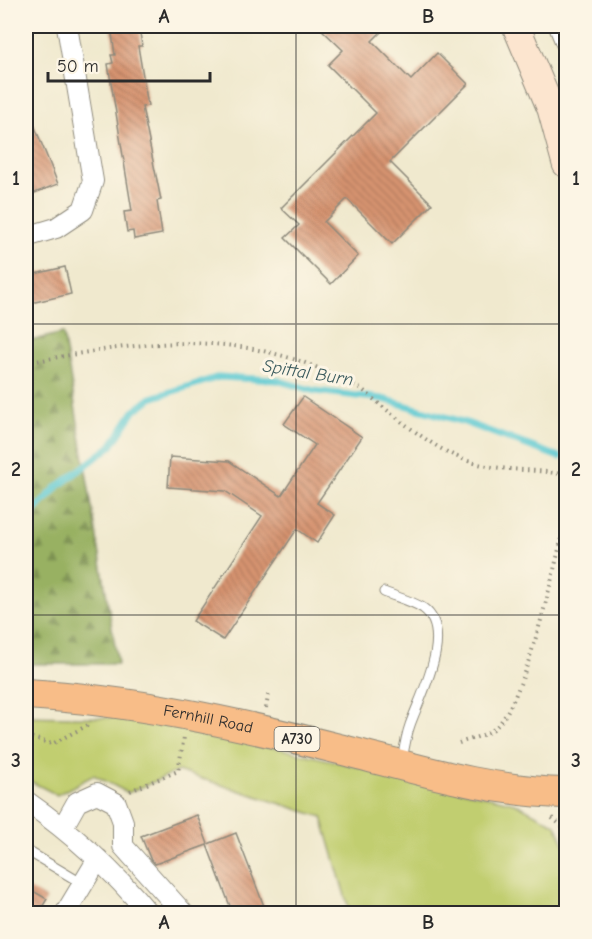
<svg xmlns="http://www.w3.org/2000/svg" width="592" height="939" viewBox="0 0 592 939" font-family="'Comic Neue',sans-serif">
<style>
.green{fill:#c1ce70;stroke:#767c4e;stroke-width:1.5}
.forest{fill:url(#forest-firs);stroke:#626e46;stroke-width:1.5}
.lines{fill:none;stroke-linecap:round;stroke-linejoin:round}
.stream{stroke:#5cc9d2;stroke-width:7}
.building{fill:url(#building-back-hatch)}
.lane-casing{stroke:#8e8a7c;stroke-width:11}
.street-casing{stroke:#8e8a7c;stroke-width:22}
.secondary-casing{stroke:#8e8a7c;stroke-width:29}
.primary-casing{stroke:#8e8a7c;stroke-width:32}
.path{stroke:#8e8a7c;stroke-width:4;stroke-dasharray:1.5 4.5;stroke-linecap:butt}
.lane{stroke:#fff;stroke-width:9}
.street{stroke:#fff;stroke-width:20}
.secondary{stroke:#fce5cf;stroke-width:27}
.primary{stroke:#f8bd88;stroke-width:30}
.grid{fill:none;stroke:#2b2b2b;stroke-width:1.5;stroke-opacity:0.55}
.labels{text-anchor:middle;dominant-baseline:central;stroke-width:6;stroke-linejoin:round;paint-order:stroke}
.shield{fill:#fcf5e5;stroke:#6a6863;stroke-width:1.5}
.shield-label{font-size:15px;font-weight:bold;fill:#2b2b2b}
.street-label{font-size:16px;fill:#2b2b2b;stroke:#fcf5e5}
.water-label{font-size:18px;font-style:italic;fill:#3a5a5d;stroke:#fcf5e5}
.neatline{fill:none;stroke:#2b2b2b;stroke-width:2}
.grid-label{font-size:20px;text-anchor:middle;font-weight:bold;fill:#2b2b2b}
</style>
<defs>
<pattern id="forest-firs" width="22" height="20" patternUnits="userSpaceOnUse" patternTransform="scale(1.5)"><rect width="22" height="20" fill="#98b162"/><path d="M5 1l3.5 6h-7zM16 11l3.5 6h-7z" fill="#7c9051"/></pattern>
<pattern id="building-back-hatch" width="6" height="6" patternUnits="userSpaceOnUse" patternTransform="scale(1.5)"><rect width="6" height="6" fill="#d6936f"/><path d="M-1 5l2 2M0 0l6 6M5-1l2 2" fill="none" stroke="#ae785b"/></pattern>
</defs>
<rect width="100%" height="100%" fill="#fcf5e5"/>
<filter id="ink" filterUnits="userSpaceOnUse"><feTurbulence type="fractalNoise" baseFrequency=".0167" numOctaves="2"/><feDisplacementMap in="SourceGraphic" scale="12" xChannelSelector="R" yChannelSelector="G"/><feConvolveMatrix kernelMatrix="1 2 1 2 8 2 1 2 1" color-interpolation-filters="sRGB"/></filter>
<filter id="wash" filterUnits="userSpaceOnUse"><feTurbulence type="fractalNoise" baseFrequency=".008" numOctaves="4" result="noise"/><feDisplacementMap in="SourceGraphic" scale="24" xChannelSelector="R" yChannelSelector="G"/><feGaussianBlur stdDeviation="1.35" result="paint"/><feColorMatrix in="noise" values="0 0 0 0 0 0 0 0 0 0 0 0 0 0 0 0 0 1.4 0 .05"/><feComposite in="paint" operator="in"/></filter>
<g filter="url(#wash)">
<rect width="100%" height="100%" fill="#f0e9ce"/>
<path class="green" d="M26,716C74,718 122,715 169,723L515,803L556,825L566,848V913H350L322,817L178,771L128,793L94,775L57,795L26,779Z"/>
<path class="forest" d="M63,333L118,664H26V342Z"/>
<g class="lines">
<path class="stream" d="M26,520L57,487L111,446L134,411L151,398L219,377L276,380L315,391L383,399L464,422L559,457"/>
</g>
<g id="blocks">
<path class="building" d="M121,26H139L142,46H138L148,106L142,107L161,200L157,201L162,234L134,239L133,231L127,232L124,212L132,211L108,64L113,63L111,55H115L111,27Z
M318,26H387L372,41L411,80L437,53L468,84L390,162L432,204L392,244L347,199L324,222L358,256L331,284L285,238L299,225L281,208L376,113L328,65L343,50Z
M26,105L58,184L32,194L26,178Z
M65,267L71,294L26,304V276Z
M303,397L362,437L317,503L335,515L317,543L297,529L223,640L193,621L262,516L225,491L168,487L170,457L229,461L281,496L315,445L284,424Z
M197,815L208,844L236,833L267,914H233L207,845L155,864L150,858L141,836Z
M26,887L47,899L38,914H26Z"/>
</g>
</g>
<g filter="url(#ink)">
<use href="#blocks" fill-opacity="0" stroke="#8e8a7c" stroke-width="1.5"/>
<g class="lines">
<g class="lane-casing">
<path id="lane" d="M384,592C396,597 412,601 423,608C456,632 420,696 410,725C406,736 404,749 402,761
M26,850L83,884"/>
</g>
<g class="street-casing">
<path id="street" d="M559,26L566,43
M26,237L56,228L83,210L93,181L67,26
M26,801C72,833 113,870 149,914
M63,827L77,802L97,793L116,803L123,822V846L184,914
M65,914L98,859"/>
</g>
<g class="secondary-casing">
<path id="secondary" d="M516,26L551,109L566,164"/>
</g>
<g class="primary-casing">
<g id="primary">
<path id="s1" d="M26,694C131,700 232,722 335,748C411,767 487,792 566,793"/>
</g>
</g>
<path class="path" d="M26,363C144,341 243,325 354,385C365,390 374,400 383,407C409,427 436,450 468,461C500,472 534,468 566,475
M266,708L269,691
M26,736L52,744L88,725
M459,743C470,739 488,735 496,727C525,700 553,574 563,532
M130,791L178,771L184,737
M552,818L566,829"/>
<use href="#lane" class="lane"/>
<use href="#street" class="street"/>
<use href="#secondary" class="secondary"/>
<use href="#primary" class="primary"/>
</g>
</g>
<path class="grid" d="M296,26V914M26,324H566M26,615H566"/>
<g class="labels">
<rect class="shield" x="274.5" y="727" width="45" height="24" rx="4.5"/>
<g class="shield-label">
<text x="297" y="739">A730</text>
</g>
<g class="street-label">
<text stroke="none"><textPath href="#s1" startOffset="184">Fernhill Road</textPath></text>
</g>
<g class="water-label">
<text transform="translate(308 373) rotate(9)">Spittal Burn</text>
</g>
</g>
<rect width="592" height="939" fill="none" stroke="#fcf5e5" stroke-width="66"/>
<path d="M48 72v9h162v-9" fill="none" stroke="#2b2b2b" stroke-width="3"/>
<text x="57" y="72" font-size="18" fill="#2b2b2b" stroke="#fcf5e5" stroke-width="4.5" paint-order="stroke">50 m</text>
<rect x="33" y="33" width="526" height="873" class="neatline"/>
<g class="grid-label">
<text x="164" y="23">A</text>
<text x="428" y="23">B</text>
<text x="16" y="185">1</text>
<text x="576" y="185">1</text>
<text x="16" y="476">2</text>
<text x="576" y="476">2</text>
<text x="16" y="767">3</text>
<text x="576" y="767">3</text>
<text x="164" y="929">A</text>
<text x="428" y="929">B</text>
</g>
</svg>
